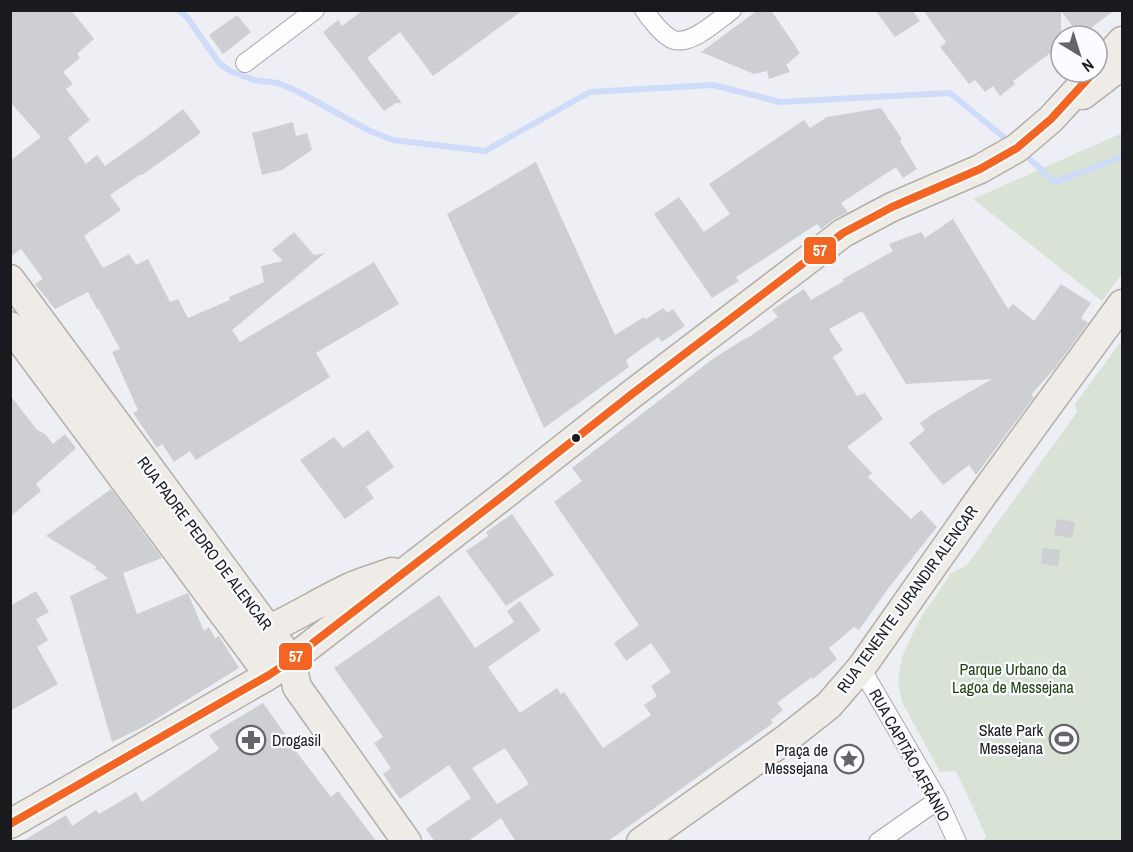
<svg xmlns="http://www.w3.org/2000/svg" width="1133" height="852" viewBox="0 0 1133 852" font-family="'Archivo Narrow',sans-serif">
<style>
.green{fill:#d8e3d6}
.lines{fill:none;stroke-linecap:round;stroke-linejoin:round}
.stream{stroke:#cedbf9;stroke-width:6}
.building{fill:#cecfd2;fill-rule:evenodd}
.minor-casing{stroke:#a6a8ab;stroke-width:20}
.primary-casing{stroke:#b3aea8;stroke-width:31}
.minor{stroke:#fcfdfd;stroke-width:18}
.primary{stroke:#efece7;stroke-width:28}
.bus-1-casing{stroke:#fafcff;stroke-width:12}
.bus-1{stroke:#f26522;stroke-width:8}
.bus-dot{fill:#191a1d;stroke:#fafcff;stroke-width:2}
.labels{text-anchor:middle;dominant-baseline:central;stroke-width:4.5;stroke-linejoin:round;paint-order:stroke}
.street-label{font-size:16px;fill:#191a1d;stroke:#fafcff}
.park-label{font-size:16px;fill:#21430e;stroke:#fafcff}
.poi-label{font-size:16px;fill:#191a1d;stroke:#fafcff;text-anchor:end}
.line-badge{stroke:#fafcff;stroke-width:2}
.badge-label{font-size:16px;text-anchor:middle;font-weight:bold;fill:#fff}
</style>
<rect width="100%" height="100%" fill="#eeeff4"/>
<path class="green" d="M1122,133V274L1102,301L973,199Z
M1122,340V841H983L986,836L956,771L940,772L902,702L898,681L902,657L918,622L951,573L967,565L1077,412L1075,404Z"/>
<g class="lines">
<path class="stream" d="M178,10L187,17L219,63L230,71L254,80L278,83L297,91L368,130L393,140L485,151L590,92L713,85L780,102L950,93L1011,143
M1024,154L1055,182L1122,157"/>
</g>
<path class="building" d="M10,10H71L94,39L77,54L80,58L63,72L73,84L66,89L90,120L68,138L86,164L97,155L105,166L149,135L183,109L201,133L142,175L141,174L110,195L121,210L84,236L103,268L129,254L136,265L148,259L170,302L178,299L188,318L230,300L229,297L264,282L261,266L283,261L272,250L294,232L314,255L325,253L232,330L240,342L374,262L399,304L316,353L330,377L196,460L190,451L174,462L162,444L157,448L133,413L138,410L112,352L120,349L98,308L97,309L88,292L55,309L35,284L43,279L21,249L10,257V161L41,137L10,102Z
M363,10H523L433,76L400,32L367,58L402,103H396L384,111L323,32L338,20L342,26Z
M758,10H771L800,53L786,65L790,72L769,79L767,71L754,74L701,52Z
M875,10H912L920,21L895,37Z
M923,10H1115L1080,36L1061,11V45L1013,81L1015,84L1000,96L993,86L985,92L975,80L969,84L940,47L946,42Z
M237,15L251,32L223,54L209,35Z
M881,108L902,139L900,141L917,169L903,178L896,167L841,203L848,212L833,220L821,229L817,224L736,277L739,281L712,298L654,214L679,197L704,232L730,214L709,184L804,120L810,128L827,117Z
M293,122L296,136L307,133L312,150L282,170L262,175L252,133Z
M536,162L615,335L644,317L646,319L663,308L667,313L673,309L685,326L662,342L658,337L626,360L629,367L544,428L447,214Z
M953,219L1008,309L1013,304L1034,321L1061,284L1091,303L1081,318L1088,323L1055,368L1031,395L1034,397L976,475L969,465L943,485L909,443L925,430L920,423L937,411L992,379L906,384L862,311L829,329L843,350L833,357L857,396L865,393L883,419L847,447L872,473L868,477L911,519L921,510L937,527L890,586L859,630L854,627L829,648L837,659L813,679L812,677L777,703L783,710L771,720L773,723L607,842H516L501,818L467,842H435L426,829L471,798L449,765L400,799L383,774L391,768L374,743L383,737L334,668L439,595L475,648L514,622L507,611L520,601L541,630L488,667L520,713L557,688L561,694L564,692L603,748L651,715L644,705L657,696L651,686L671,672L651,643L626,661L614,643L639,625L554,502L582,481L572,468L714,358L746,338V339L778,317L772,310L804,289L811,300L844,281L843,279L893,251L889,244L921,232L925,238ZM505,748L529,784L497,804L472,768Z
M10,395L37,430L45,434L53,444L65,434L76,448L36,484L41,491L10,517Z
M368,430L394,467L366,487L374,498L345,519L300,460L334,437L343,448Z
M111,489L162,558L123,573L137,614L188,593L204,631L209,627L215,638L219,636L239,668L143,727L112,742L70,596L108,578L94,568L97,567L46,536Z
M512,514L554,575L506,606L466,551L488,536L486,532Z
M1057,519L1075,522L1072,538L1054,535Z
M1043,548L1060,550L1058,566L1041,564Z
M36,591L49,612L36,619L48,640L37,647L58,684L10,711V606Z
M263,703L293,745L292,746L331,797L338,791L377,842H21L66,815L72,826L96,810L99,814L136,792L142,802L219,749L209,735Z"/>
<g class="lines">
<g class="minor-casing">
<path id="minor" d="M644,10C650,19 664,37 674,40C692,45 718,20 732,10
M245,63L315,10
M861,668L938,800L957,842
M878,842L938,800"/>
</g>
<g class="primary-casing">
<path id="primary" d="M1097,69L1122,41
M1083,95L1122,65
M10,279L291,660L297,687L407,842
M10,326L269,675
M269,629C298,616 324,599 353,586C365,581 379,577 392,572
M10,824L269,675L291,660L499,499L632,394L843,233L892,207L980,169L1017,148L1051,119L1094,72
M641,842L786,739L829,705L861,668L982,496L1122,304"/>
</g>
<use href="#minor" class="minor"/>
<use href="#primary" class="primary"/>
<g class="bus-1-casing">
<path id="bus-1" d="M10,824L269,675L291,660L499,499L632,394L843,233L892,207L980,169L1017,148L1051,119L1094,72"/>
</g>
<use href="#bus-1" class="bus-1"/>
</g>
<defs>
<g id="stadium-ring" transform="scale(1.5)"><circle r="9.5" fill="#fafcff" stroke="#646568" stroke-width="1.5"/><path d="M0-5a6.5 5 0 1 0 0 10a6.5 5 0 1 0 0-10ZM-3.5-1.8h7v3.6h-7Z" fill="#646568"/></g>
<g id="pharmacy-ring" transform="scale(1.5)"><circle r="9.5" fill="#fafcff" stroke="#646568" stroke-width="1.5"/><path d="M-2-6h4v4h4v4h-4v4h-4v-4h-4v-4h4Z" fill="#646568"/></g>
<g id="sight-ring" transform="scale(1.5)"><circle r="9.5" fill="#fafcff" stroke="#646568" stroke-width="1.5"/><path d="M0-6L1.8-2.2L6-1.7L2.9 1.2L3.7 5.4L0 3.3L-3.7 5.4L-2.9 1.2L-6-1.7L-1.8-2.2Z" fill="#646568"/></g>
</defs>
<g fill-rule="evenodd">
<use href="#stadium-ring" x="1064" y="739"/>
<use href="#pharmacy-ring" x="251" y="740"/>
<use href="#sight-ring" x="849" y="759"/>
</g>
<circle class="bus-dot" cx="576" cy="438" r="5"/>
<g class="labels">
<g class="street-label">
<text transform="translate(205 543) rotate(53)">RUA PADRE PEDRO DE ALENCAR</text>
<text transform="translate(907 599) rotate(-54)">RUA TENENTE JURANDIR ALENCAR</text>
<text transform="translate(910 755) rotate(61)">RUA CAPITÃO AFRÂNIO</text>
</g>
<g class="park-label">
<text x="1013" y="669">Parque Urbano da<tspan x="1013" dy="18">Lagoa de Messejana</tspan></text>
</g>
<g class="poi-label">
<text x="1043" y="730">Skate Park<tspan x="1043" dy="18">Messejana</tspan></text>
<text x="272" y="740" text-anchor="start">Drogasil</text>
<text x="828" y="750">Praça de<tspan x="828" dy="18">Messejana</tspan></text>
</g>
</g>
<g class="line-badge">
<rect x="803" y="236" width="34" height="29" rx="6" fill="#f26522"/>
<rect x="278" y="642" width="35" height="29" rx="6" fill="#f26522"/>
</g>
<g class="badge-label">
<text x="820" y="256">57</text>
<text x="296" y="662">57</text>
</g>
<rect width="1133" height="852" fill="none" stroke="#191a1d" stroke-width="24"/>
<g transform="translate(1079 54) rotate(142)"><circle r="28" fill="#fafcff" stroke="#a0a2a5" stroke-width="1.5"/>
<path d="M0-4.5L10 22L0 15L-10 22Z" fill="#646568"/>
<text y="-9" font-size="16" font-weight="bold" text-anchor="middle" fill="#191a1d">N</text>
</g>
</svg>
